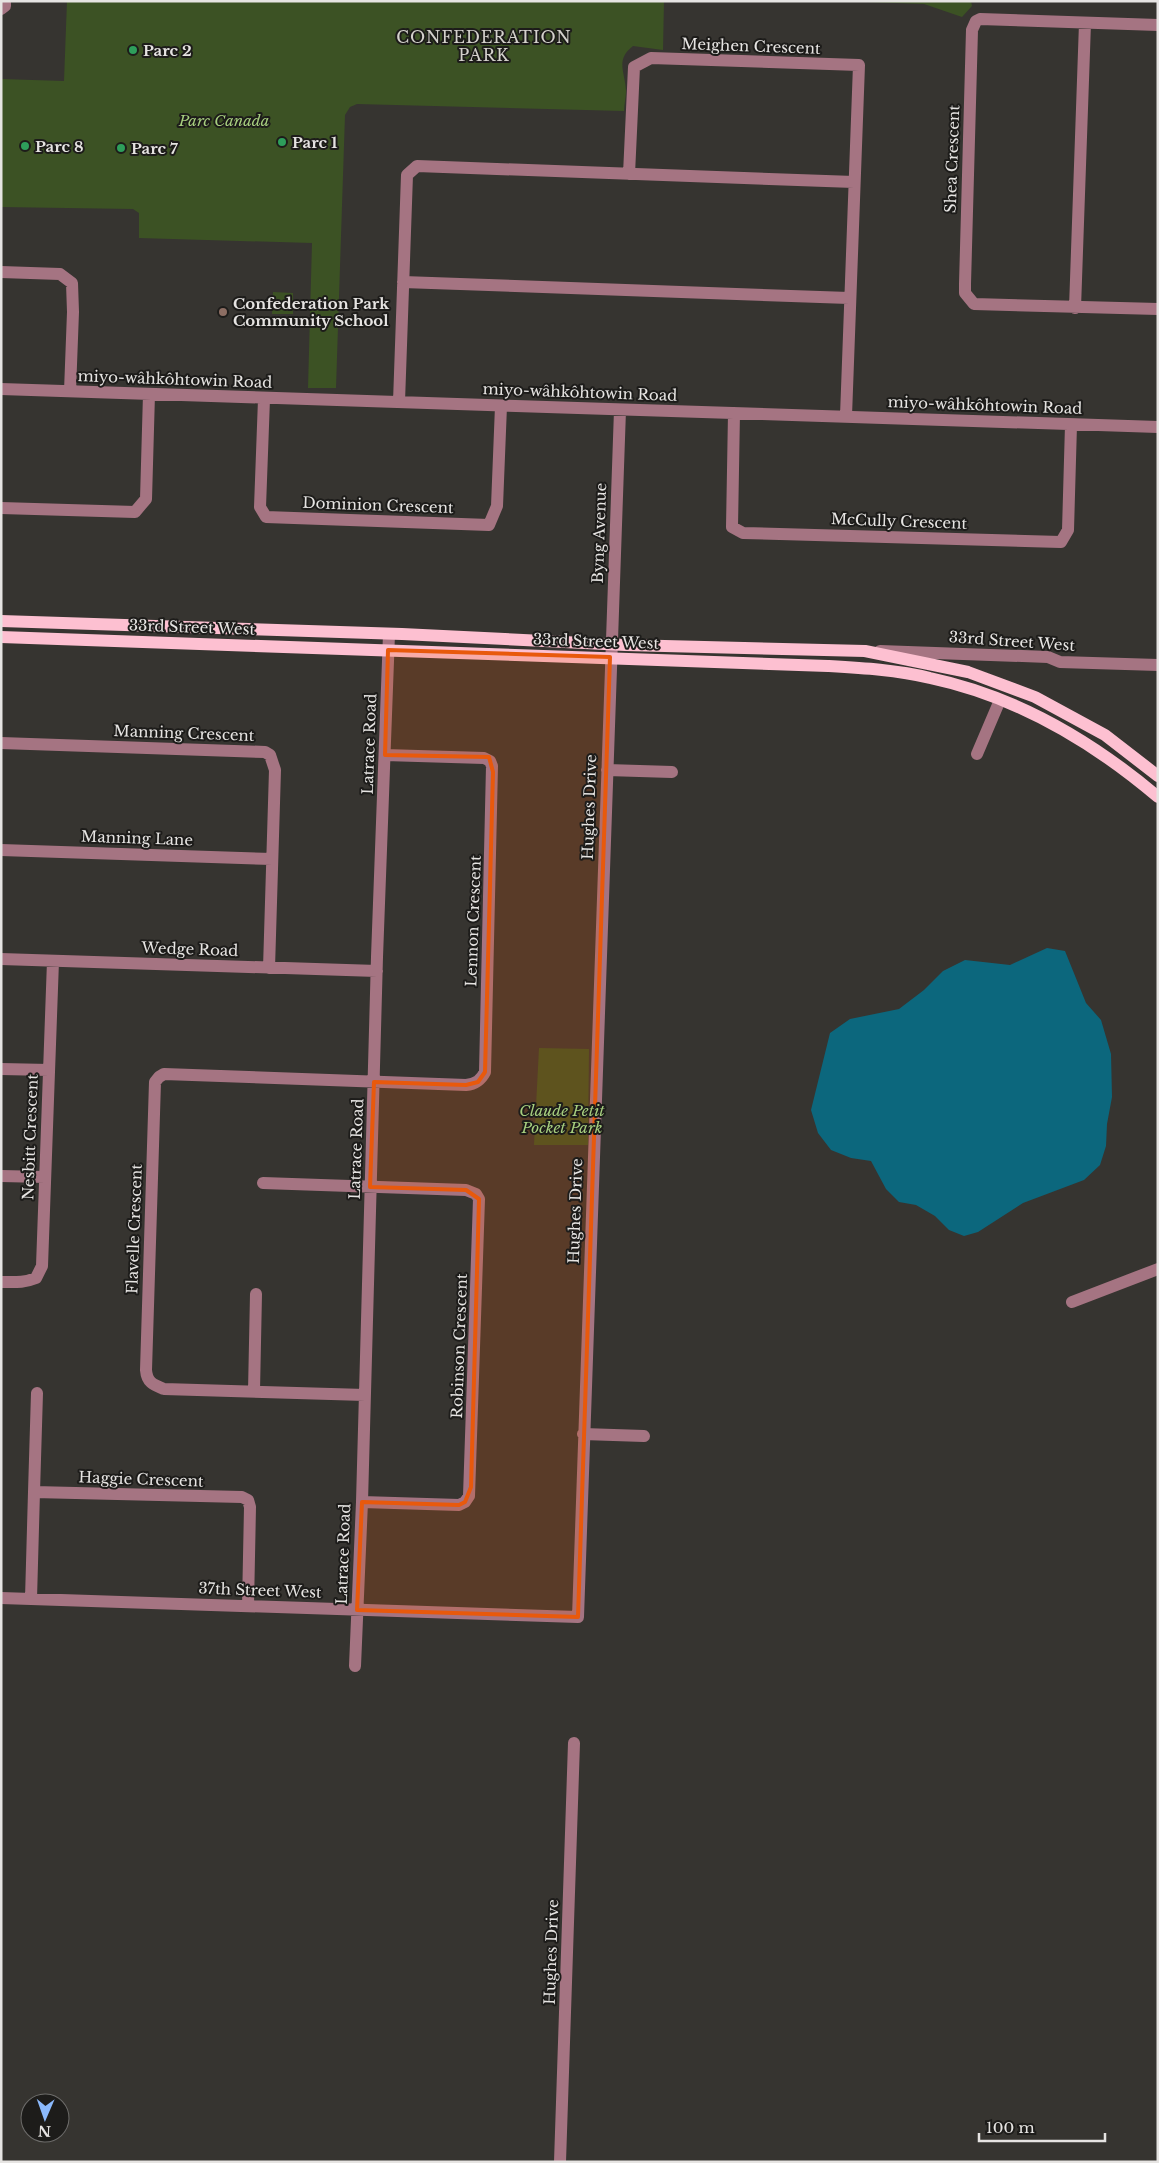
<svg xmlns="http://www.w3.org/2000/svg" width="1159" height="2163" viewBox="0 0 1159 2163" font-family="'Libre Baskerville',serif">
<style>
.green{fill:#3c5224}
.water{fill:#0c677d}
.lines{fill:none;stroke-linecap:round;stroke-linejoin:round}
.minor{stroke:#a57482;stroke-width:12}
.major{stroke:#fdc0d1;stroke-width:12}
.marked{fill:#e8590c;fill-opacity:0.2;stroke:#e8590c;stroke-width:4;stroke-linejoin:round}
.leisure-dot{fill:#2e9e5b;stroke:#1d1c1a;stroke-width:2}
.education-dot{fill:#8d6e63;stroke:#1d1c1a;stroke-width:2}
.labels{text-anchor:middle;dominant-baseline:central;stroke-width:4;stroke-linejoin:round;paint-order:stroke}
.street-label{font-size:15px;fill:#e6e4e2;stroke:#1d1c1a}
.poi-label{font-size:15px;font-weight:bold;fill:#e6e4e2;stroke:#1d1c1a;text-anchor:start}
.park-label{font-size:15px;font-style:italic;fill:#a7cf7f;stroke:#1d1c1a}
.neighbourhood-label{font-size:16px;letter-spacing:1px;fill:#d4d1cc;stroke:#1d1c1a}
</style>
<rect width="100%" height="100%" fill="#363430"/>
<path class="green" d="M67,1H664L663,50L633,46C615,60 625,71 626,91C626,97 624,105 624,111L357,104L350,107L345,115L336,388H308L312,243L139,238V213L133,209L1,207V79L64,81Z
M839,1H971L972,6L962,17L924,4Z
M273,292L293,293V314H272Z
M539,1048L589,1049L588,1145H534Z"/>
<path class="water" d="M1047,948L1065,951L1086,1003L1101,1020L1111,1054L1112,1097L1107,1124L1106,1146L1100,1165L1084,1180L1023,1203L978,1232L964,1236L949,1230L935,1216L916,1205L899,1202L886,1189L871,1161L851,1158L831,1150L818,1133L811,1110L830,1033L850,1019L899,1009L924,990L943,971L965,960L1010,965Z"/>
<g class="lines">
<path class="minor" d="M1,9L5,6V1
M1158,25L980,19L976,21L972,30L965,284V293L974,304L1158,309
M629,174L634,67L651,58L859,65L846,416
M1,272L60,274L72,283L73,312L70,391
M403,282L849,298
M1075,308L1085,23
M1,389L1158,427
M264,399L260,507L266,517L489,525L497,506L501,406
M399,402L407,175L417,166L854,182
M734,413L732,527L743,533L1061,542L1068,530L1071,425
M1,508L135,512L146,499L149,394
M880,651L1048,657L1060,662L1158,665
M1,743L265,752L270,755L275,770L269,968
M977,754L1000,700
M607,770L672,772
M1,850L272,859
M1,959L377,971
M1,1069L49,1070
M1,1176L45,1177
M263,1183L466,1190L476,1194L479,1199L469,1496L465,1502L459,1505L362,1502
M1,1282C14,1282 24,1283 36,1278L42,1266L53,961
M1072,1302L1158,1269
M254,1391L256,1294
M365,1395L164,1389C154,1385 147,1383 146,1370L155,1082L159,1077L164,1074L466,1085C476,1084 481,1080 485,1072L492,766L490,761L484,758L385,755
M583,1434L644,1436
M34,1492L37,1393
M1,1598L578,1617L620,410
M31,1599L34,1492L242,1497L248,1500L250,1507L248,1606
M355,1666L362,1502L377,957L389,634
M560,2162L574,1743"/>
<path class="major" d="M1,621L402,634L625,645L865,651L968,672L1035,697L1105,735L1158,776
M1,637L828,666C862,668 897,670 930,678C1015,696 1092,741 1158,797"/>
</g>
<path class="marked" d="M388,650L610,657L578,1617L357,1610L362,1502L459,1505L465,1502L471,1487L479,1199L466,1190L370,1187L374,1082L466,1085L478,1082L485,1072L493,772L489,757L385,755Z"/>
<g class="leisure-dot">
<circle cx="133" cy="50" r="5"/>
<circle cx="282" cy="142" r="5"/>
<circle cx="25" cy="146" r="5"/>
<circle cx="121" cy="148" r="5"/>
</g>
<circle class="education-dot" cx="223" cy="312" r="5"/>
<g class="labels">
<g class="street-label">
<text transform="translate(751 46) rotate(2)">Meighen Crescent</text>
<text transform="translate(952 159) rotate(-88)">Shea Crescent</text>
<text transform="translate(175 379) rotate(2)">miyo-wâhkôhtowin Road</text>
<text transform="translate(580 392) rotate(2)">miyo-wâhkôhtowin Road</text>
<text transform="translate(985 405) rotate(2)">miyo-wâhkôhtowin Road</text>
<text transform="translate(378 505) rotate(2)">Dominion Crescent</text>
<text transform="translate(899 521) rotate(2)">McCully Crescent</text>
<text transform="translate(599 533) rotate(-88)">Byng Avenue</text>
<text transform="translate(192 627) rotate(2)">33rd Street West</text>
<text transform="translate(596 641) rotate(2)">33rd Street West</text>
<text transform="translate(1012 641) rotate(4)">33rd Street West</text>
<text transform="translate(184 733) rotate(2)">Manning Crescent</text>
<text transform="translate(369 744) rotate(-88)">Latrace Road</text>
<text transform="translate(589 807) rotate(-88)">Hughes Drive</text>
<text transform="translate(137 838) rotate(2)">Manning Lane</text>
<text transform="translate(473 921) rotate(-88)">Lennon Crescent</text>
<text transform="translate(190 949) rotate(2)">Wedge Road</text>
<text transform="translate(30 1137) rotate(-88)">Nesbitt Crescent</text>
<text transform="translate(356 1149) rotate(-88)">Latrace Road</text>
<text transform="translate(575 1211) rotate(-88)">Hughes Drive</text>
<text transform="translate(134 1229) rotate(-88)">Flavelle Crescent</text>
<text transform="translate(459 1346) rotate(-88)">Robinson Crescent</text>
<text transform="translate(141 1479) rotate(2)">Haggie Crescent</text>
<text transform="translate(343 1554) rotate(-88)">Latrace Road</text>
<text transform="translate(260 1590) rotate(2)">37th Street West</text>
<text transform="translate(551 1952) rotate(-88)">Hughes Drive</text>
</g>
<g class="poi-label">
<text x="143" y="50">Parc 2</text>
<text x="292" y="142">Parc 1</text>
<text x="35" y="146">Parc 8</text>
<text x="131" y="148">Parc 7</text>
<text x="233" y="303">Confederation Park<tspan x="233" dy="17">Community School</tspan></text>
</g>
<g class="park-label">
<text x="224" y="120">Parc Canada</text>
<text x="562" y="1110">Claude Petit<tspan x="562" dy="17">Pocket Park</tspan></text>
</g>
<g class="neighbourhood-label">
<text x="484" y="37">CONFEDERATION<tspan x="484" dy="18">PARK</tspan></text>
</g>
</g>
<rect width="1159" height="2163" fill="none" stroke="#e6e4e2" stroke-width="5"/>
<g transform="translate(45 2118) rotate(182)"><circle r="24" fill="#1d1c1a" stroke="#6d6c6a"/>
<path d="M0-4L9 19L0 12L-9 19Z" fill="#8bb9fc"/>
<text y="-8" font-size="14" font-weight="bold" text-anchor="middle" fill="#e6e4e2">N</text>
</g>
<path d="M979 2133v8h126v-8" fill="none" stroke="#e6e4e2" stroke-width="2.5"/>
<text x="986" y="2133" font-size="15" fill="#e6e4e2" stroke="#1d1c1a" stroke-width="4" paint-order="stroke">100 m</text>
</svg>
